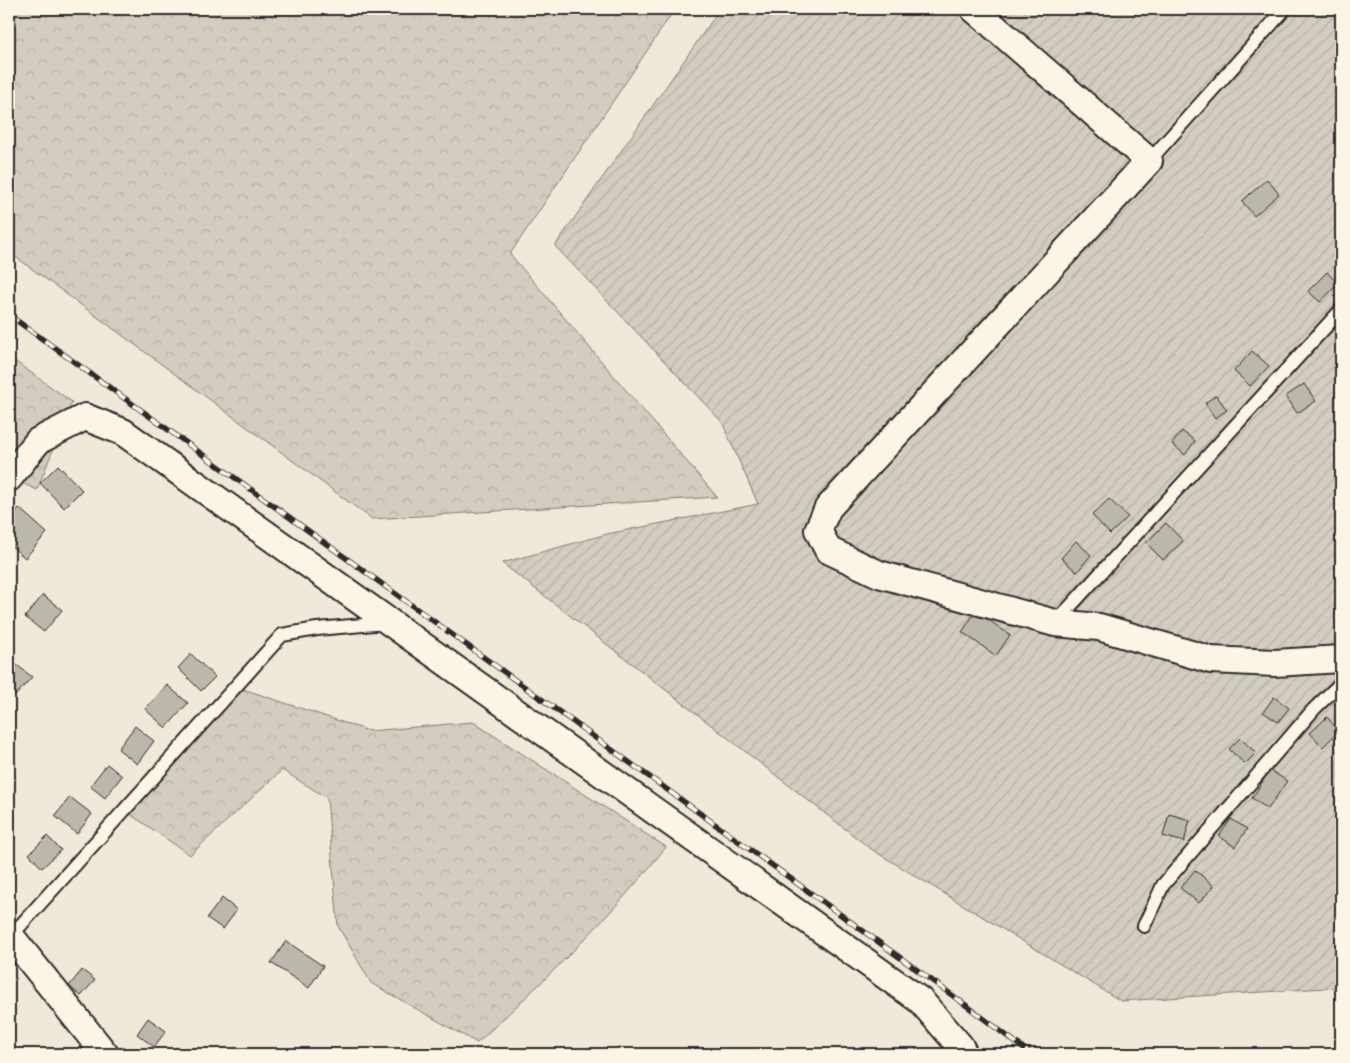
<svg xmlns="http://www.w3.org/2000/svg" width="1350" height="1063" viewBox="0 0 1350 1063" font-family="Caveat,sans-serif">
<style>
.forest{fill:url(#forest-crowns);stroke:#7e7c76}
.garden{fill:url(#garden-furrows);stroke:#7e7c76}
.building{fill:#bcb7ac;stroke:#2b2b2b}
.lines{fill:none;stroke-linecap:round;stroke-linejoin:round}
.lane-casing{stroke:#2b2b2b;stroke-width:16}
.street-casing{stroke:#2b2b2b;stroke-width:30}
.lane{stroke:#fcf5e5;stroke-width:12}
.street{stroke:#fcf5e5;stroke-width:26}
.rail-casing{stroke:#2b2b2b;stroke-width:5.5}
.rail{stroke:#fcf5e5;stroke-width:4;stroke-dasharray:11;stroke-linecap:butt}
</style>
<defs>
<pattern id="forest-crowns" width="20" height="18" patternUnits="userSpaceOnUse" patternTransform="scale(1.25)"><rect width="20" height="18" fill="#d2cdc0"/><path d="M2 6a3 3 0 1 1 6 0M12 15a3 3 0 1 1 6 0" fill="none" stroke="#b4b0a5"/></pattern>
<pattern id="garden-furrows" width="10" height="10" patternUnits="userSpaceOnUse" patternTransform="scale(1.25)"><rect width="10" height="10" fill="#d2cdc0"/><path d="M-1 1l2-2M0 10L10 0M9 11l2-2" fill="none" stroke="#b4b0a5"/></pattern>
</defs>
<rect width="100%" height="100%" fill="#efe9da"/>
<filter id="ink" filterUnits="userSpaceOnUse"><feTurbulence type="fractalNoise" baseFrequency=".02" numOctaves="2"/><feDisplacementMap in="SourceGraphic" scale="10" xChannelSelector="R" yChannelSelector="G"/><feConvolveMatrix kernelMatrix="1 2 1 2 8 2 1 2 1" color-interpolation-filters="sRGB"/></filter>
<g filter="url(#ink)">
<path class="forest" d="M9,9H675L510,254L717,497L372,519L9,252Z
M9,357L72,402L37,490L9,477Z
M234,686L369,731L473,722L666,847C609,919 544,981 477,1043L371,983L338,926L327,798L282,770L190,855L121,808L195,721Z"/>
<path class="garden" d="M720,9H1341V987L1121,1001L871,849L502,563L607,534L758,504L722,422L555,246Z"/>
<path class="building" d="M1267,179L1279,194L1254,216L1242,201Z
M1327,272L1338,284L1320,302L1308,291Z
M1252,351L1269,366L1250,386L1234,371Z
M1304,384L1316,401L1297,413L1286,396Z
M1216,395L1227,410L1215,418L1205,403Z
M1182,431L1195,441L1185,455L1172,444Z
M58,465L82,490L64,508L40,483Z
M1109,499L1128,517L1110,534L1092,515Z
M19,508L47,533L25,558L9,544V520Z
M1166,523L1183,541L1163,560L1146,543Z
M1076,541L1091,555L1077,572L1061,558Z
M43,595L62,610L44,632L25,617Z
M976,611L1010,635L996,656L962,632Z
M191,654L215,677L201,691L178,668Z
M13,662L32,677L15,696L9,690V668Z
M167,685L188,703L166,728L145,709Z
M1274,697L1289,708L1278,722L1263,712Z
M1327,717L1339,731L1323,747L1310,733Z
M135,726L154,741L137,764L118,749Z
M1240,738L1256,753L1245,764L1229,749Z
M107,764L122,776L105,798L90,786Z
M1270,770L1287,781L1268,809L1252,798Z
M70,797L92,814L77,834L55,816Z
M1169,814L1190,820L1184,842L1163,836Z
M1231,819L1247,829L1235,847L1219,836Z
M47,836L61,850L42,868L29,854Z
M1195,870L1214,886L1199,903L1180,888Z
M222,898L237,910L223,929L207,918Z
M286,941L323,966L309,988L271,963Z
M82,970L95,980L81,996L69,986Z
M148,1018L166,1031L154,1047L137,1034Z"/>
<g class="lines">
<g class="lane-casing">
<path id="lane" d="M1149,161L1285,9
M1055,623L1341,310
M1144,926L1163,885L1314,709L1341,683
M11,936L282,635L317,629L386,623"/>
</g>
<g class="street-casing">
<path id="street" d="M974,9L1149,161L828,508L818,530L828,550L879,574L1055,623L1099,627L1211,660L1275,663L1341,659
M9,478L38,441L85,417L123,432L921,1001L960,1046L964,1054
M9,934L105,1054"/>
</g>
<use href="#lane" class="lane"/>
<use href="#street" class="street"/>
<g class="rail-casing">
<path id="rail" d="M9,315L963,1003L1031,1054"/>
</g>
<use href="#rail" class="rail"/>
</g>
</g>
<rect width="1350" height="1063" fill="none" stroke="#fcf5e5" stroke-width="30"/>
<rect x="15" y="15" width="1320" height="1033" fill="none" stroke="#2b2b2b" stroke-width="2" filter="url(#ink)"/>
</svg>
